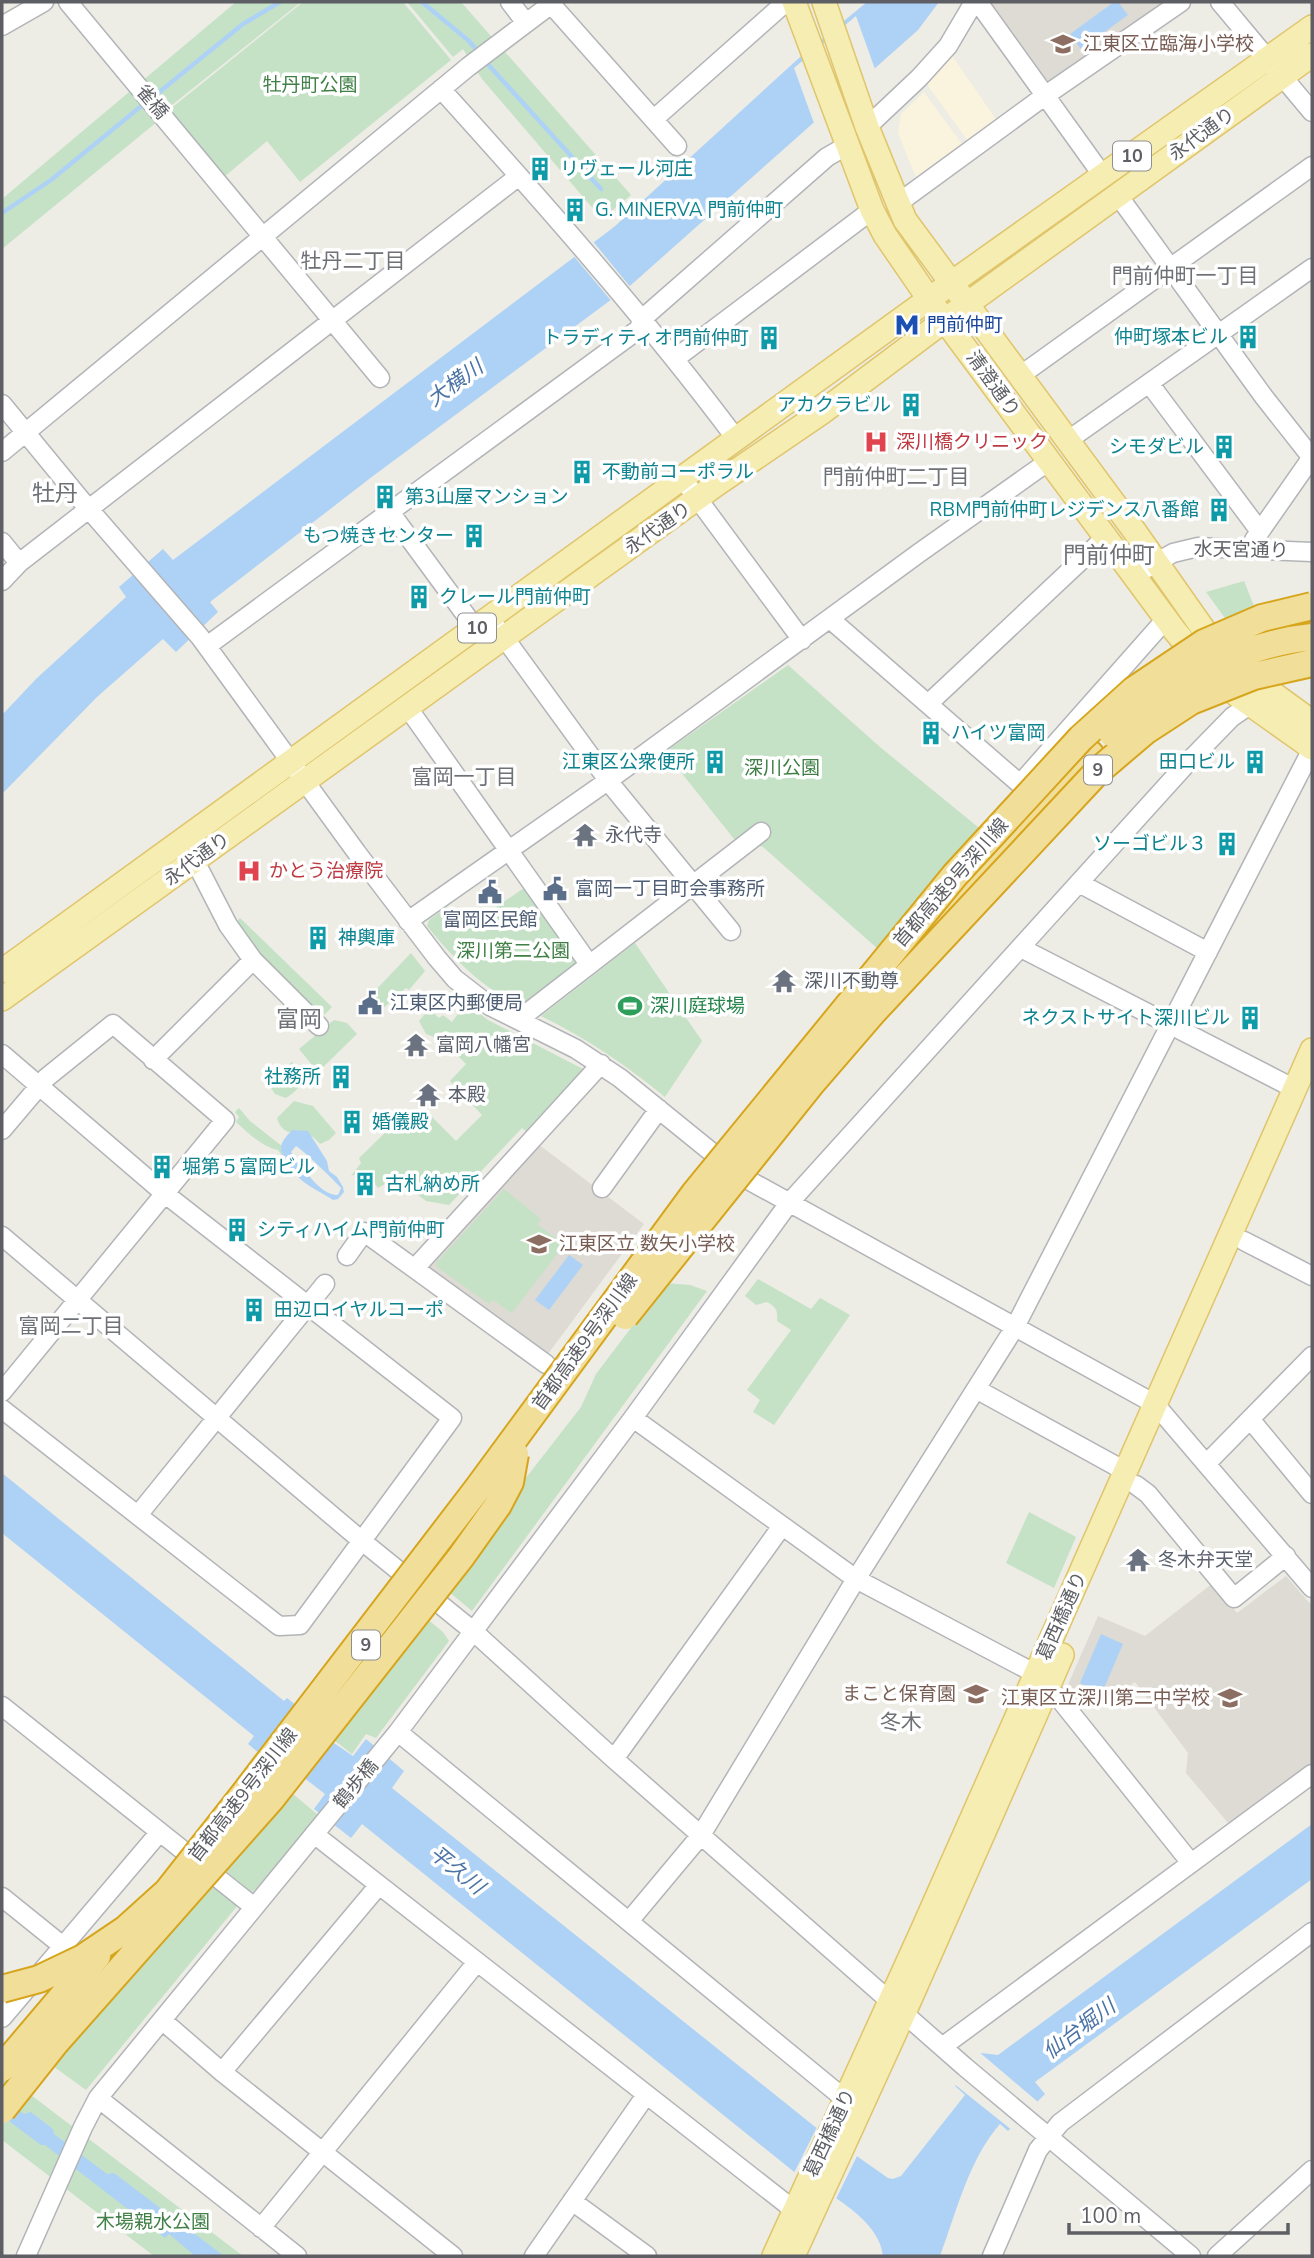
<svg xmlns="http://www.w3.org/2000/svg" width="1314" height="2258" viewBox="0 0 1314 2258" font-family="'Nunito Sans','Noto Sans JP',sans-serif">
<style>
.commercial{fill:#faf4de}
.education{fill:#dddbd3}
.green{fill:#c5e2c6}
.water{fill:#aed2f5;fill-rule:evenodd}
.pier{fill:#edece5}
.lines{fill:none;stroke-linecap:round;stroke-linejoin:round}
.stream{stroke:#aed2f5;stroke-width:4.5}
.minor-casing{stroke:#b2b4b8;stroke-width:21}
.major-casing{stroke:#e0c56b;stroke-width:26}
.highway-casing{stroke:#d7a51c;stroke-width:30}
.minor{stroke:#fff;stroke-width:18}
.major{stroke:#f5edb2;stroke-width:23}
.highway{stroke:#f0de99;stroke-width:26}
.highway-bridge-casing{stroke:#d7a51c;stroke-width:30;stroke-linecap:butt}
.highway-bridge{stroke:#f0de99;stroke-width:26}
.labels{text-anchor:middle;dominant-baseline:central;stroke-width:7;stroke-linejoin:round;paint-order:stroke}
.shield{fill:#fff;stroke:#8e8f92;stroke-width:2}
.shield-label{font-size:18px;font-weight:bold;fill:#5d5f64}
.education-label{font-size:19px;fill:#785e54;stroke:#fff;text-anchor:start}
.park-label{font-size:19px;fill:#408046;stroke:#fff}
.street-label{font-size:19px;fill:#5d5f64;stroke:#fff}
.culture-label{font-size:19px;fill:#0d838f;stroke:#fff;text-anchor:start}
.transit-label{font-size:19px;fill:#164399;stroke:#fff;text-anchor:start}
.health-label{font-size:19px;fill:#be3a42;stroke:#fff;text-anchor:start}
.worship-label{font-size:19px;fill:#5b616d;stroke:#fff;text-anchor:start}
.service-label{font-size:19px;fill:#4e5e75;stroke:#fff;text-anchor:start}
.leisure-label{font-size:19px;fill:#27864d;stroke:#fff;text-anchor:start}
.neighbourhood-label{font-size:21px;fill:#6e7175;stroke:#fff}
.water-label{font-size:21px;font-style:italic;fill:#4c73a5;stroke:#fff}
.quarter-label{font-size:23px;fill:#6e7175;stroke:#fff}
</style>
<rect width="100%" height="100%" fill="#edece5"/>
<path class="commercial" d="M951,54L998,122L970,144L928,86V79Z
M924,92L965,148L918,183L898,133L901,114Z"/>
<path class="education" d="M988,2H1168L1048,87Z
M538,1144L644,1224L548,1354L430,1268V1263Z
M1286,1576L1312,1606V1762L1229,1824L1186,1773L1188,1753L1135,1682L1099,1707L1085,1702L1076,1709L1064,1694L1098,1616L1145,1636L1213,1583L1237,1613Z"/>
<path class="green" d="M236,2H301L167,109L169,112L2,249V199Z
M303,2H403L451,60L300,182L267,141L224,177L169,110Z
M407,2H461L631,195L602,219L482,79L463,49L453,57Z
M1244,581L1273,653L1263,662L1246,647L1206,592Z
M788,665L880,747L984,832L879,950L763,847L734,839L665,752Z
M524,888L578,962L520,1007C482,987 454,960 427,926L429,920L447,907L464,929Z
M240,918L332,1007L323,1016L316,1014L254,954L235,923Z
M635,943L702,1041L665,1097C626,1065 586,1038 541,1016Z
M411,953L425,971L409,990L406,988L381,1010L375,1008L370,996Z
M466,1003L488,1020L583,1069L529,1134L522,1128L449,1205L426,1201L396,1178L378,1188L370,1176L360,1172L351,1176L361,1163L359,1158L389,1129L410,1125L426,1111L456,1141L482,1115L450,1081L466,1064L442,1040L426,1034L419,1021L429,1009L439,1018L443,1015L452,1022Z
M334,1020L347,1023L357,1034L318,1072L299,1049Z
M292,1062L302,1070C304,1084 297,1091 286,1098L275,1094L271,1088V1079Z
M294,1101L313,1106L336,1133L329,1140L320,1144C318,1142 314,1137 311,1136C297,1131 283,1138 277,1118Z
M239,1108L250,1121L287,1150L282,1156L278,1150C262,1147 248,1133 236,1122L239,1117L235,1112Z
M504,1189L541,1219L537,1224L564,1245L512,1313L493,1300L489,1304L437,1267L436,1263Z
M758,1279L811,1309L820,1298L850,1315L774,1425L753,1412L760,1400L747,1390L791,1330L777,1321C778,1310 776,1307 767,1302L756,1305L745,1296Z
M665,1283L690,1285L707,1291L472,1611L442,1586L581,1407L596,1374Z
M1029,1512L1076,1537L1054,1588L1006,1563Z
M421,1614L443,1632L449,1641L376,1738L366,1734L352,1754L330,1737Z
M286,1788L318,1815L252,1893L220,1866Z
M208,1880L238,1905L86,2090L53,2066Z
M2,2073L243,2256H154L2,2140Z"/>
<path class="water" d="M867,2H939L918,30L631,285L373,476L210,602L218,612L176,652L163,639L97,697L2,794V715L37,678L126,597L119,587L163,549L173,560L614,227L799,58Z
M1114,2H1118L1128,15L1081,49L1070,34Z
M292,1130L308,1131L327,1161L329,1171L337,1177L343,1187L344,1192L338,1199L333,1200C315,1188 302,1185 290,1167C278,1150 277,1146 292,1130ZM296,1146C302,1149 336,1182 341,1188L338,1195C318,1195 303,1166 291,1152Z
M569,1255L583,1265L549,1310L535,1300Z
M2,1473L284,1701L287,1698L331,1733L328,1739L353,1756L366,1739L404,1771L392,1788L814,2126L888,2178L893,2179L901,2176L965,2095L955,2086L981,2053L998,2055L1312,1824V1879L1035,2082L1045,2094L1008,2131L1000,2124C969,2159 956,2213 940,2256H883C880,2218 822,2190 793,2171L362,1824L351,1838L314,1809L325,1794L303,1777L297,1784L248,1744L254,1736L2,1533Z
M1101,1634L1123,1644L1102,1693L1080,1683Z
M2,2096L24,2114L31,2112L53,2129L54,2134L107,2174L114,2173L224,2256H195L169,2234L165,2238L45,2145H41L2,2116Z"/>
<path class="pier" d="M856,16L876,72L815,126L794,68Z
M591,239L632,289L613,303L572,254Z
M978,2051L1038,2102L1013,2131L953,2083Z
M818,2125L859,2152L834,2203L793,2175Z"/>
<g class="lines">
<path class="stream" d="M422,2L469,41L479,53
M484,60L601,189
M152,98L243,24L280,2
M2,213L51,180L145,103"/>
<g class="minor-casing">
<path id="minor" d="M68,2L380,378
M510,2L526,23
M978,2L1103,176
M1220,2L1312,112
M551,4L677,146
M2,26L44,2
M441,89C544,203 645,317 737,440
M654,119L786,2
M867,127L919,78L948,46L974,2
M1117,194L1264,397L1312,458
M897,204L1046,95L1181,2
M676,358L872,210
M1021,375L1312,166
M1149,383L1259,530
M2,404L81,500L200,637L357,853L437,958L455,979L490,1006L576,1049L620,1078L741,1176L1155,1404L1312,1588
M1067,441L1312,268
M2,452L468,67L554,2
M683,479L802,640
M390,512L476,629
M1254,540L1312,457
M2,542L19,563
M1135,575L1173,553L1198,547L1312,552
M2,581L19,563L519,176
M830,619L1020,784L1166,619
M498,629L613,787L731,931
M207,646L639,329L642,319L827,157L848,145
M928,704L1107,536
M408,708L589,964
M195,861L228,925L253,960L319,1026
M1079,883L1208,952
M408,921L609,780L919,553L1049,461
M1021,948L1295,1089
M518,1020L761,832
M2,1054L164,1193L452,1418L300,1625L279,1626L2,1409
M153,1060L253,960
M2,1130L46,1078L113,1024L225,1120L2,1392
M602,1188L659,1109
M2,1236L362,1541L473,1631L614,1759L965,2067L1191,2256
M1244,1241L1312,1276
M347,1256L364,1232L546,1364
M415,1268L601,1064
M976,1389L1125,1471
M633,1418L856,1579L1036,1674
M1250,1419L1312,1494
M1207,1463L1312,1356
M1136,1485L1148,1494L1234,1598L1286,1556
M138,1515L325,1284
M1047,1689L1058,1697L1191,1863
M2,1706L254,1907
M398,1732L846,2100
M614,1759L782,1526
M314,1834L794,2210
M2,1897L64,1947
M630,1920L701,1835L856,1579L1015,1327L1312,749
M2,2018L159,1833
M163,2021L222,2072L453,2256
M942,2047L1312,1774
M222,2072L379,1885
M98,2098L297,2256
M572,2201L647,2256
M261,2228L477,1962
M26,2256L83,2127L98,2098L398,1732L633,1418L789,1203L1190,760L1232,717L1258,699
M534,2256L646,2095
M992,2256L1038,2150L1060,2123L1312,1932
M1217,2256L1312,2170"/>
</g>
<g class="major-casing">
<path id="major" d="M794,2L872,210L885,235L929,299L1175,631L1203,665L1223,685L1312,748
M824,2L867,127L905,220L1133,529L1211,640L1242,671L1312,722
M2,971L929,299L1312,27
M2,999L717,484L821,413L945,320L1312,55
M774,2256L922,1931L1312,1050
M793,2256L904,2013L1062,1655"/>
</g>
<g class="highway-casing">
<path id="highway" d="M935,944L944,920L956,901L1004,846L1090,754"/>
</g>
<use href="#minor" class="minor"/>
<use href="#major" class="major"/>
<use href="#highway" class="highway"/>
<g class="highway-bridge-casing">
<path id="highway-bridge" d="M1112,733C1166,685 1239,644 1312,637
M625,1316L810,1085L873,1012L1098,771L1145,731L1191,701L1254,676L1312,663
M2,1989L39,1979L83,1958L126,1929L167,1892L244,1794L478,1488L695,1193L955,875L1081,738L1134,690L1204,643L1262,618L1312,606
M2,2068L97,1956
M2,2110L56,2042L271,1799L461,1557L498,1505L510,1482L515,1454"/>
</g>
<use href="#highway-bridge" class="highway-bridge"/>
</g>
<defs>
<g id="school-bare" transform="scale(1.89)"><path d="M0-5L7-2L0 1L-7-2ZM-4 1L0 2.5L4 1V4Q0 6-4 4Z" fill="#8d6e63" stroke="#fff" stroke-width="2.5" paint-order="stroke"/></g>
<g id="building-bare" transform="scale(1.89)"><path d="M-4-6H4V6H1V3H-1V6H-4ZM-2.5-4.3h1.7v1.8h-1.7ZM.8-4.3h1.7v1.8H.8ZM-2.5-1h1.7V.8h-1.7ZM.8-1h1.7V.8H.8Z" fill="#0f9aa8" stroke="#fff" stroke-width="2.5" paint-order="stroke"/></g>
<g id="metro-bare" transform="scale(1.89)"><path d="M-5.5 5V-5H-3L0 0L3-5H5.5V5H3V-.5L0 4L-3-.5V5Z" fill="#1a4fb4" stroke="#fff" stroke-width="2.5" paint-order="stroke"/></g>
<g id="hospital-bare" transform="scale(1.89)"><path d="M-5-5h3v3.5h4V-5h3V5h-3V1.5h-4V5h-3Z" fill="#e0444e" stroke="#fff" stroke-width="2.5" paint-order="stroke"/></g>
<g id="temple-bare" transform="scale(1.89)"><path d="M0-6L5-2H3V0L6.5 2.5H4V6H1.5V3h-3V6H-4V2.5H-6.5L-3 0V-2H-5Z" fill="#6b7280" stroke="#fff" stroke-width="2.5" paint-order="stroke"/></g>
<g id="civic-bare" transform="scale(1.89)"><path d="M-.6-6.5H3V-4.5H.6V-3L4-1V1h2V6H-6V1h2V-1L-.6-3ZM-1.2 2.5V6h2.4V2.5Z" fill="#5c6f8a" stroke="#fff" stroke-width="2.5" paint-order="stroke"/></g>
<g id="stadium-bare" transform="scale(1.89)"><path d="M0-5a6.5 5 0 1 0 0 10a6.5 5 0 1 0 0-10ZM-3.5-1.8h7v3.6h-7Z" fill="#2e9e5b" stroke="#fff" stroke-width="2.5" paint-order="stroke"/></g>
</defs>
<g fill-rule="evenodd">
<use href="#school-bare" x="1063" y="44"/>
<use href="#building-bare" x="540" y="169"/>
<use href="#building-bare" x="575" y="210"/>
<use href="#metro-bare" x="907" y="325"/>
<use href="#building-bare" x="1248" y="337"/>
<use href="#building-bare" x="769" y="338"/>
<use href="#building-bare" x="911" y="405"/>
<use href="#hospital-bare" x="876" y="442"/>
<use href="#building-bare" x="1224" y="447"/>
<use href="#building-bare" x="582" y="472"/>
<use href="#building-bare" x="385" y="497"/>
<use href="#building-bare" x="1219" y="510"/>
<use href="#building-bare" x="474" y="536"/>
<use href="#building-bare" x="419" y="597"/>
<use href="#building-bare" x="931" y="733"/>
<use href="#building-bare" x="715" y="762"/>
<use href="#building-bare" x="1255" y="762"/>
<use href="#temple-bare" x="585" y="835"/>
<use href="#building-bare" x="1227" y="844"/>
<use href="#hospital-bare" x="249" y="871"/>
<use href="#civic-bare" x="555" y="889"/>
<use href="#civic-bare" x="490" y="892"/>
<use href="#building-bare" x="318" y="938"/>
<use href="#temple-bare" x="784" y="981"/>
<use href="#civic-bare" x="370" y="1003"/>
<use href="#stadium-bare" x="630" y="1006"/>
<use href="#building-bare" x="1250" y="1018"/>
<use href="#temple-bare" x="416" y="1045"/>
<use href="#building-bare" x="341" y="1077"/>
<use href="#temple-bare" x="428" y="1095"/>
<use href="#building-bare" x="352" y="1122"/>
<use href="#building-bare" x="162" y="1167"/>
<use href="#building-bare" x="365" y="1184"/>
<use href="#building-bare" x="237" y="1230"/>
<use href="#school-bare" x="539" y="1244"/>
<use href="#building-bare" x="254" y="1310"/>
<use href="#temple-bare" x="1138" y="1560"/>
<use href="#school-bare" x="976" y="1694"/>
<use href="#school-bare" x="1230" y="1698"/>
</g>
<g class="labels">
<g class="shield">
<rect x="1113" y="141.5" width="38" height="29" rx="5"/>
<rect x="458" y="613.5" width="38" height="29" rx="5"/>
<rect x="1084" y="755.5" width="28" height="29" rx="5"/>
<rect x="352" y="1630.5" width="28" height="29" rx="5"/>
</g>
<g class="shield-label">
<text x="1132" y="156">10</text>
<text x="477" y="628">10</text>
<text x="1098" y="770">9</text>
<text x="366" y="1645">9</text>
</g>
<g class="education-label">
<text x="1083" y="44">江東区立臨海小学校</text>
<text x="559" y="1244">江東区立 数矢小学校</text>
<text x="956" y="1694" text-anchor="end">まこと保育園</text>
<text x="1210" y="1698" text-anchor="end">江東区立深川第二中学校</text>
</g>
<g class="park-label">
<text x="310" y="85">牡丹町公園</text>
<text x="782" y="768">深川公園</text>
<text x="513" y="951">深川第二公園</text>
<text x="153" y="2222">木場親水公園</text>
</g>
<g class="street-label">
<text transform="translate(152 102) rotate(50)">雀橋</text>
<text transform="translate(1202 134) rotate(-36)">永代通り</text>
<text transform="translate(993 384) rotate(54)">清澄通り</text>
<text transform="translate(658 528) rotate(-35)">永代通り</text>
<text transform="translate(1241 550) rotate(1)">水天宮通り</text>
<text transform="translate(197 859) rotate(-36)">永代通り</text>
<text transform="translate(951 883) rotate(-49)">首都高速9号深川線</text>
<text transform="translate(585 1342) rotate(-54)">首都高速9号深川線</text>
<text transform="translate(1062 1616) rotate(-66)">葛西橋通り</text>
<text transform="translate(356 1784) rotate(-50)">鶴歩橋</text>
<text transform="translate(243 1795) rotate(-52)">首都高速9号深川線</text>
<text transform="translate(830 2133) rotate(-65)">葛西橋通り</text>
</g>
<g class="culture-label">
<text x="560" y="169">リヴェール河庄</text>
<text x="595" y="210">G. MINERVA 門前仲町</text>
<text x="1228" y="337" text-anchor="end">仲町塚本ビル</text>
<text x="749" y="338" text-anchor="end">トラディティオ門前仲町</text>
<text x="891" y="405" text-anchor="end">アカクラビル</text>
<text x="1204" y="447" text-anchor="end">シモダビル</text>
<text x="602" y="472">不動前コーポラル</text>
<text x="405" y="497">第3山屋マンション</text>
<text x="1199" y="510" text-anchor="end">RBM門前仲町レジデンス八番館</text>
<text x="454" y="536" text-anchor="end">もつ焼きセンター</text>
<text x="439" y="597">クレール門前仲町</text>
<text x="951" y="733">ハイツ富岡</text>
<text x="695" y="762" text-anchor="end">江東区公衆便所</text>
<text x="1235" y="762" text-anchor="end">田口ビル</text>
<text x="1207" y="844" text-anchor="end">ソーゴビル３</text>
<text x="338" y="938">神輿庫</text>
<text x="1230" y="1018" text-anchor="end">ネクストサイト深川ビル</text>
<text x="321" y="1077" text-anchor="end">社務所</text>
<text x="372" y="1122">婚儀殿</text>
<text x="182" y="1167">堀第５富岡ビル</text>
<text x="385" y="1184">古札納め所</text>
<text x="257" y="1230">シティハイム門前仲町</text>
<text x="274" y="1310">田辺ロイヤルコーポ</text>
</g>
<g class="transit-label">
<text x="927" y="325">門前仲町</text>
</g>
<g class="health-label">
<text x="896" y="442">深川橋クリニック</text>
<text x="269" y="871">かとう治療院</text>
</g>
<g class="worship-label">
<text x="605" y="835">永代寺</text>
<text x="804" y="981">深川不動尊</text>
<text x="436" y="1045">富岡八幡宮</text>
<text x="448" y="1095">本殿</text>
<text x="1158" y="1560">冬木弁天堂</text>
</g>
<g class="service-label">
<text x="575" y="889">富岡一丁目町会事務所</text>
<text x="490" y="920" text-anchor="middle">富岡区民館</text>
<text x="390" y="1003">江東区内郵便局</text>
</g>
<g class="leisure-label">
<text x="650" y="1006">深川庭球場</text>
</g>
<g class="neighbourhood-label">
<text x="353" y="261">牡丹二丁目</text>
<text x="1185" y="276">門前仲町一丁目</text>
<text x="896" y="477">門前仲町二丁目</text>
<text x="464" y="777">富岡一丁目</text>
<text x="71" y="1326">富岡二丁目</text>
<text x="901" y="1722">冬木</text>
</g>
<g class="water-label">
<text transform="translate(455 383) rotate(-36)">大横川</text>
<text transform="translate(457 1870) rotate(39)">平久川</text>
<text transform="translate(1079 2029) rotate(-37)">仙台堀川</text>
</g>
<g class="quarter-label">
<text x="55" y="493">牡丹</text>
<text x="1109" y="555">門前仲町</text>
<text x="299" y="1019">富岡</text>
</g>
</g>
<rect width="1314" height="2258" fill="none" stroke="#5d5f64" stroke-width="7"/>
<path d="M1069 2223v10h219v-10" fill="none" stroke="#5d5f64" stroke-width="3.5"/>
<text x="1080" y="2223" font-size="21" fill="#5d5f64" stroke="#ffffff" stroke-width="5" paint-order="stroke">100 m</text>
</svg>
